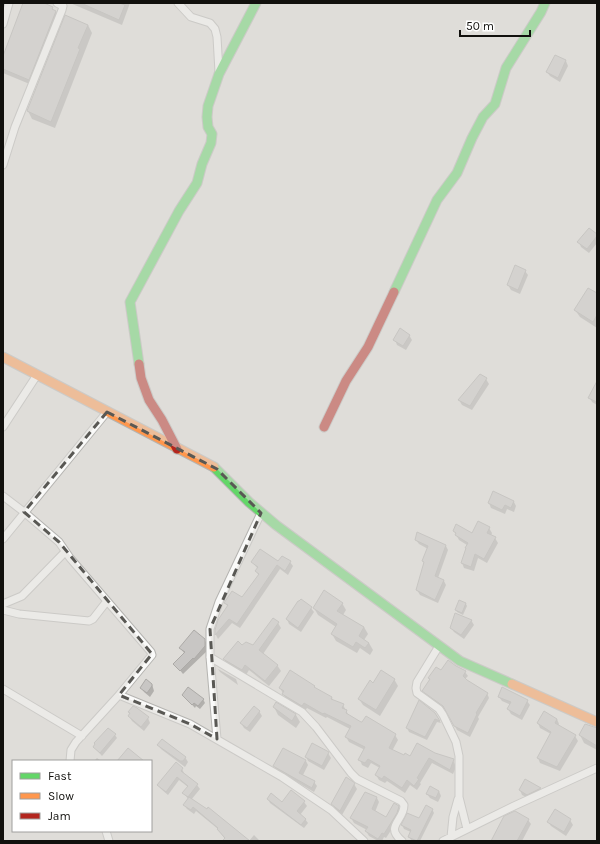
<svg xmlns="http://www.w3.org/2000/svg" width="600" height="844" viewBox="0 0 600 844" font-family="Karla,sans-serif">
<style>
.shadow{fill:#0003}
.building{fill:#c8c6c4;stroke:#acaaa7}
.lines{fill:none;stroke-linecap:round;stroke-linejoin:round}
.street-casing{stroke:#b5b4b1;stroke-width:9}
.fast-casing{stroke:#b5b4b1;stroke-width:11}
.slow-casing{stroke:#b5b4b1;stroke-width:11}
.jam-casing{stroke:#b5b4b1;stroke-width:11}
.street{stroke:#fafaf9;stroke-width:7}
.fast{stroke:#63d668;stroke-width:9}
.slow{stroke:#ff974d;stroke-width:9}
.jam{stroke:#b3261e;stroke-width:9}
.marked{fill:none;stroke:#595854;stroke-width:3;stroke-dasharray:8 5;stroke-linejoin:round}
</style>
<rect width="100%" height="100%" fill="#dfddd9"/>
<path class="shadow" d="M25,3H41L52,8L59,17L32,85L3,73V59Z
M70,3H130L122,25Z
M88,25L92,33L55,128L32,119L28,111Z
M566,61L568,66L560,82L550,76L547,72Z
M597,235V243L589,253L581,247L579,242Z
M525,271L528,275L520,294L511,290L508,285Z
M597,295V328L580,317L575,310Z
M409,335L412,340L406,350L397,345L395,340Z
M486,379L489,384L472,410L462,405L459,400Z
M597,385V405L592,402L590,398Z
M514,502L516,506L514,512L507,509L505,514L491,508L489,503Z
M489,528L492,533L491,536L495,538L498,543L487,563L478,558L474,571L464,568L462,563L467,545L459,540L454,531L473,535Z
M416,540L446,546L448,550L438,578L444,581L446,585L438,603L420,595L417,590L424,563L423,561L428,549L419,544Z
M252,562H290L293,566L288,575L280,569L240,628L232,623L218,639L216,635V630L228,607L225,603L242,599L259,576L256,571L258,569Z
M342,603L346,610L343,615L364,627L368,634L364,640L369,643L373,650L370,655L360,648L357,653L336,641L332,634L336,627L318,615L314,608Z
M466,604L467,606L463,615L457,612L456,610Z
M311,608L314,612L301,632L289,624L287,619Z
M471,620L474,625L464,639L454,632L451,628Z
M278,623L281,628L263,654L277,665L281,671L269,686L249,670L246,675L227,664L224,659L242,646H253Z
M204,639L207,644V651L183,674L175,664L185,654L180,648Z
M218,669L236,679L238,685L220,672Z
M441,672H465L468,676L465,679L487,693L489,698L478,717L479,719L470,737L457,730L446,710L426,695L424,691L430,680L429,678Z
M394,679L398,686L380,716L363,705L359,699L374,684Z
M152,684L154,691L150,697L144,692L141,688Z
M314,687L315,689L332,698L333,700L343,705L349,716L360,723L395,735L398,740L392,751L404,757H410L434,754L453,760L456,767L453,774L432,763L420,783L421,784L417,790L410,785L405,793L387,781L385,783L379,780L376,775L380,768L371,763L368,768L362,765L360,760L365,750L349,742L346,737L350,729L327,717L326,718L307,708L305,711L286,699L280,688Z
M183,695L203,699L205,703L200,709L196,706L195,708Z
M499,697L527,701L530,705L522,720L511,714L508,709L511,705L502,701Z
M276,704L296,715L300,722L296,728L278,715L274,707Z
M259,711L262,716L250,732L244,728L241,723Z
M129,712L148,718L150,723L144,731L132,721L129,716L130,714Z
M435,713L441,723L437,722L427,740L409,732L407,728Z
M557,719L559,724L558,726L575,736L578,741L560,771L540,763L538,758L551,734L540,728L538,723Z
M597,729V750L584,743L580,735Z
M115,735L117,738L102,756L94,747Z
M158,745L185,757L188,762L185,767L161,749Z
M328,753L331,758L324,770L308,761L306,757Z
M97,758L101,761H94Z
M306,761L308,765L303,775L314,782L317,786L314,792L276,770L274,766Z
M182,769L184,773L183,774L197,785L200,789L191,800L249,841L254,835L260,841H224L225,839L218,829L196,811L194,814L187,809L184,805L188,799L184,793L188,787L179,780L168,795L161,789L158,785Z
M525,780L540,789L543,793L530,799L522,795L520,790Z
M354,784L357,789L342,815L335,809L332,804Z
M439,791L441,796L438,802L430,798L427,794Z
M365,793L377,798L379,802L375,812L386,818L397,806L401,812L399,818L386,838L384,837L382,841H378L369,836L366,831L367,830L354,823L351,818Z
M268,799L283,803L304,802L307,806L300,815L305,819L308,823L304,828L270,803Z
M432,809L434,813L420,841H412L409,837L411,832L404,829L402,825L420,820Z
M528,820L531,824L522,841H492Z
M570,820L573,825L566,836L551,826L548,822Z"/>
<path class="building" d="M23,3H44L53,7L52,9L56,11L29,80L3,69V56Z
M81,3H119L125,5L119,20Z
M65,15L88,25L78,48L80,49L51,122L27,111Z
M555,55L566,60L558,78L546,72Z
M589,228L597,234V236L587,249L577,242Z
M515,265L526,270L518,290L507,285Z
M588,288L597,293V315L593,322L574,310Z
M400,328L410,335L403,346L393,340Z
M480,374L487,378L470,406L458,400Z
M597,381V402L588,398Z
M493,491L514,501L511,508L505,505L502,510L488,503Z
M478,521L490,527L487,533L496,537L484,559L475,554L471,567L461,563L466,548H465L468,543L455,535L456,533L453,531L456,524L472,533Z
M417,532L446,545L435,576L444,580L435,600L416,590L424,562L422,561L428,546L415,540Z
M260,549L278,561L282,556L291,561L285,571L277,565L237,624L229,619L215,635V630L218,620L228,605L224,603L232,591L242,597L259,574L255,571L258,567L251,562Z
M324,590L343,603L337,611L364,627L359,636L369,643L365,648L356,642L353,647L331,634L337,624L313,608Z
M301,599L312,607L298,628L286,619L298,601H299Z
M459,600L466,603L462,613L455,610Z
M455,613L472,620L461,635L450,628Z
M273,618L279,622L259,650L278,665L265,681L245,665L242,670L223,659L238,641L242,645L246,642L253,645Z
M194,630L205,639V646L194,659L193,658L180,671L173,664L185,652L179,648Z
M448,660L456,666L466,671L463,676L467,680L488,693L476,713L477,714L468,733L454,726L443,706L422,691L430,679L428,678L436,667L441,670Z
M290,670L315,686L314,687L332,697L331,699L344,704L342,708L347,710L346,713L361,722H362L366,716L396,734L389,748L404,755L405,753L410,756L417,743L435,753L454,759L450,770L429,758L417,778L419,779L414,786L407,780L402,788L384,776L382,779L375,775L380,766L368,759L365,763L358,760L365,747L345,737L351,726L324,713L323,714L304,703L302,706L282,694L284,691L279,688Z
M381,670L395,679L376,710L358,699L370,680L373,683Z
M146,679L152,684V686L147,693L140,688Z
M188,687L204,699L198,706L194,703L192,705L182,695Z
M502,687L528,700L520,716L507,709L511,702L498,697Z
M419,700L435,713L440,721L435,719L425,737L406,728Z
M276,702L296,714L292,721L273,707Z
M133,706L137,708L149,717L141,727L128,716L130,713L128,712Z
M254,706L260,711L247,728L240,723Z
M544,711L557,719L555,723L576,735L557,767L537,758L551,732L537,723Z
M585,724L597,728V746L579,735Z
M108,728L116,734L100,753L93,747L95,744L94,743Z
M162,739L186,757L183,761H180L157,745Z
M312,743L329,752L322,766L305,757Z
M128,748L144,761H117Z
M283,748L306,760L299,773L315,781L312,788L273,766Z
M176,762L183,768L181,771L198,784L188,797L182,793L188,786L177,777L166,792L157,785Z
M346,777L355,783L340,811L331,804Z
M525,779L541,788L527,795L519,790Z
M430,786L439,791L436,798L426,794Z
M291,790L305,801L297,811L306,819L301,825L267,799L271,793L282,802Z
M365,792L377,797L372,809L386,817L394,803L399,806L397,813L384,834L382,833L378,839L365,831L368,827L350,818Z
M189,797L207,809L208,807L250,841H222L225,838L217,829L218,828L193,807L191,810L183,805Z
M426,805L433,809L417,841L408,837L411,830L401,825L407,813L419,818Z
M555,809L571,819L564,832L547,822Z
M515,811L529,819L517,841H491L504,816Z"/>
<g class="lines">
<g class="street-casing">
<path id="street" d="M178,3L191,17L210,23L215,29L217,37L219,72
M3,24L9,3
M3,165L15,127L62,10L63,6L57,3
M3,427L37,375
M3,496L24,512L59,542L70,558L151,652L152,655L119,695L76,742L71,750L70,761
M3,539L107,412
M3,604L22,596L65,552
M3,610L19,614L89,621L93,619L107,601
M439,646L417,682L416,688L417,693L439,709L443,715L456,742L459,756V797L467,829
M210,657L302,712L316,727L351,773L357,779L401,801L404,805C404,821 384,826 402,841
M3,689L82,736
M119,695L190,724L282,777L331,810L364,841
M217,739L210,657V629L219,602L261,513
M106,831L109,841
M451,837L453,817L458,799
M443,841L514,806L597,768"/>
</g>
<g class="fast-casing">
<path id="fast" d="M394,292L437,200L457,173L472,138L483,117L495,104L506,68L541,12L545,3
M139,364L130,302L179,211L197,183L202,164L211,143L212,134L208,127L207,117L208,106L219,74L256,3
M214,467L249,502L276,525L460,661L512,684"/>
</g>
<g class="slow-casing">
<path id="slow" d="M3,357L214,467
M512,684L597,722"/>
</g>
<g class="jam-casing">
<path id="jam" d="M139,364L141,378L149,400L162,420L177,449
M324,427L346,381L368,347L394,292"/>
</g>
<use href="#street" class="street"/>
<use href="#fast" class="fast"/>
<use href="#slow" class="slow"/>
<use href="#jam" class="jam"/>
</g>
<path d="M0 0H600V844H0ZM107,412L217,469L261,513L210,629L217,739L190,724L119,695L152,654L59,542L24,512Z" fill="#dfddd9" fill-opacity=".55" fill-rule="evenodd"/>
<path class="marked" d="M107,412L217,469L261,513L210,629L217,739L190,724L119,695L152,654L59,542L24,512Z"/>
<rect width="600" height="844" fill="none" stroke="#11100d" stroke-width="8"/>
<rect x="12" y="760" width="140" height="72" fill="#ffffff" stroke="#a09f9e"/>
<rect x="20" y="773" width="20" height="6" fill="#63d668" stroke="#a09f9e"/>
<text x="48" y="780" font-size="12" fill="#11100d">Fast</text>
<rect x="20" y="793" width="20" height="6" fill="#ff974d" stroke="#a09f9e"/>
<text x="48" y="800" font-size="12" fill="#11100d">Slow</text>
<rect x="20" y="813" width="20" height="6" fill="#b3261e" stroke="#a09f9e"/>
<text x="48" y="820" font-size="12" fill="#11100d">Jam</text>
<path d="M460 30v6h70v-6" fill="none" stroke="#11100d" stroke-width="2"/>
<text x="466" y="30" font-size="12" fill="#11100d" stroke="#ffffff" stroke-width="3" paint-order="stroke">50 m</text>
</svg>
